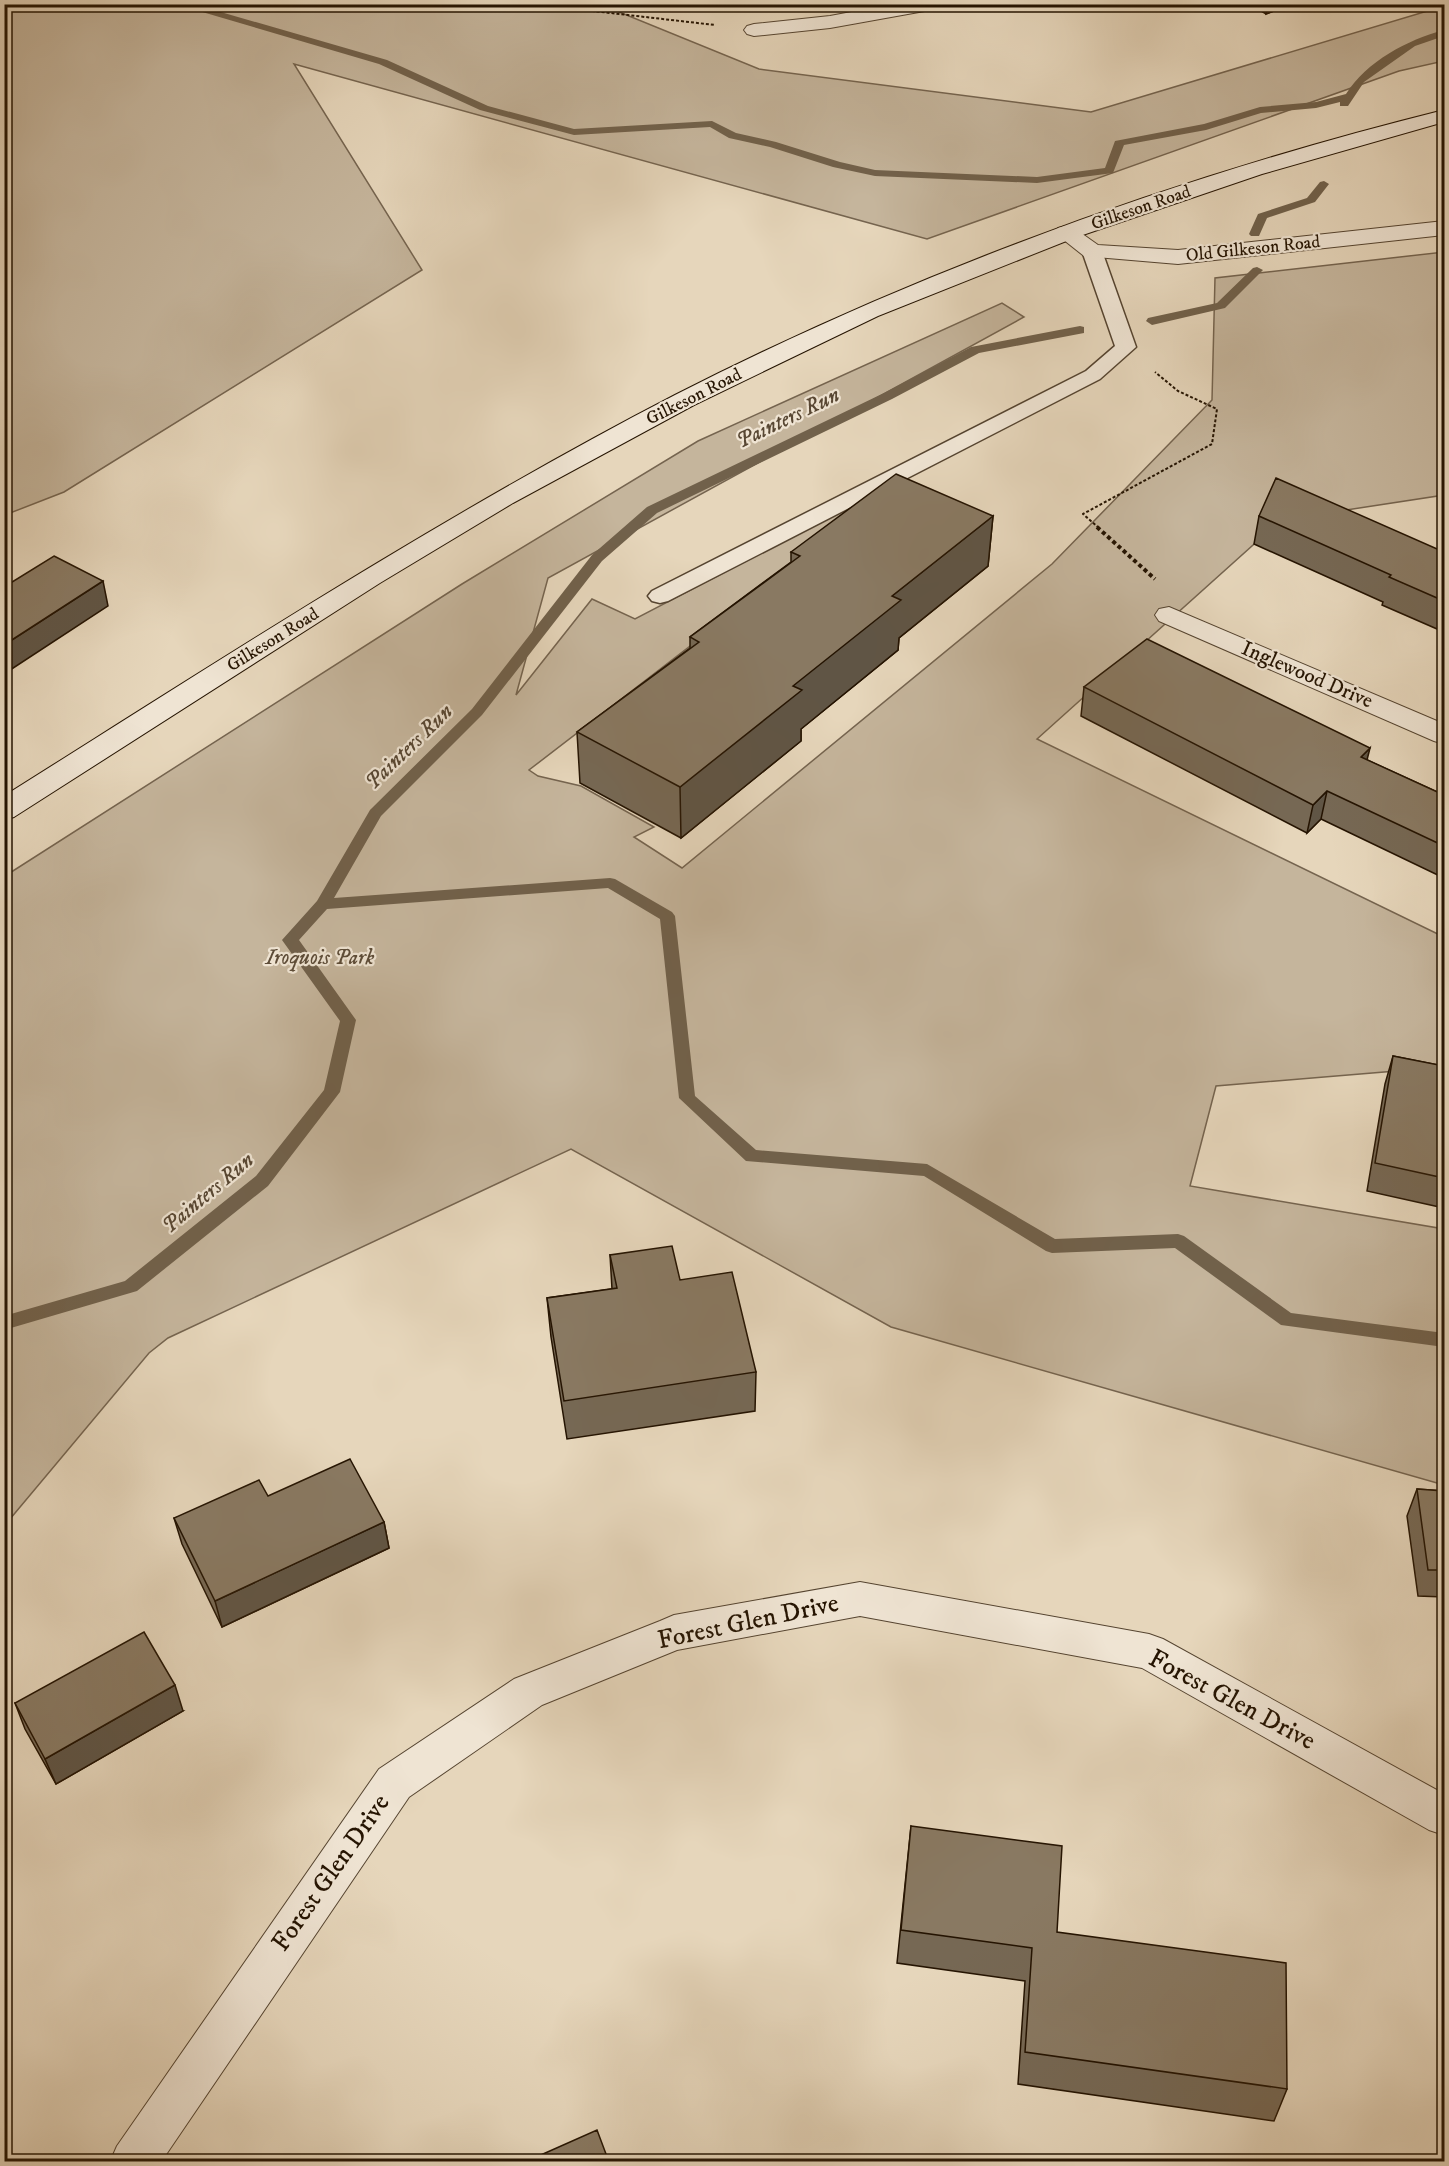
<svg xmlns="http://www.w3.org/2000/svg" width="1449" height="2166" viewBox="0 0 1449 2166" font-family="'IM FELL DW Pica',serif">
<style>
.green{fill:#c5b59c;stroke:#75644f;stroke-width:1.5}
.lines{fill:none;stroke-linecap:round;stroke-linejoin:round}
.stream{fill:#71614b;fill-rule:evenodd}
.lane-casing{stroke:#554430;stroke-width:3}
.street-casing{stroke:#554430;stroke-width:2}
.secondary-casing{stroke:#251402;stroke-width:2}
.path-far1{stroke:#251402;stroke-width:2;stroke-dasharray:3 2;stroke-linecap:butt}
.path{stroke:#251402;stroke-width:4;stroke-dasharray:4 3;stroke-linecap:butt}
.lane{fill:#efe4d3;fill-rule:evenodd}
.street{fill:#efe4d3;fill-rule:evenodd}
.secondary{fill:#efe4d3;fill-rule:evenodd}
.wall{fill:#766854;stroke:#251402;stroke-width:1.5}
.shaded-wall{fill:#605545;stroke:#251402;stroke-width:1.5}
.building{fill:#897962;stroke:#251402;stroke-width:1.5}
.labels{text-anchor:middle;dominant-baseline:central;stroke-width:4.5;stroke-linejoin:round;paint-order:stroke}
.far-street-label{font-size:18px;fill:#251402;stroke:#efe4d3}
.street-label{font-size:21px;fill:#251402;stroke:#efe4d3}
.park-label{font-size:21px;font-style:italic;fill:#5d4c38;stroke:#efe4d3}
.water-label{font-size:22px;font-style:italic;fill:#584733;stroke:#efe4d3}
.near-street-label{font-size:26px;fill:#251402;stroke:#efe4d3}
</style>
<rect width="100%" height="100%" fill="#e6d6bb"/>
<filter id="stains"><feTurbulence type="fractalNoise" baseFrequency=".00333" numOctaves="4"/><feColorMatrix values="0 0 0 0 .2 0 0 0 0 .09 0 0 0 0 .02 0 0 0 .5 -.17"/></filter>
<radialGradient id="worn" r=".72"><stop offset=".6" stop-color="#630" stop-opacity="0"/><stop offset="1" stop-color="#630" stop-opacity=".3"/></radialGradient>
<path class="green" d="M5,4L602,5L759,69L1091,112L1444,6V61L1399,71L927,239L294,64L422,270L64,492L5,515Z
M1444,252V495L1281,520L1037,739L1444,937V1067L1216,1086L1190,1186L1444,1229V1485L891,1327L571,1149L168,1338L149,1353L5,1525V876L462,584L698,441L1002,303L1024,317L548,578L516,695L592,599L635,619L844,510L871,507L529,770L538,776L581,786L654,827L634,837L682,868L1052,564L1212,400L1215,278Z"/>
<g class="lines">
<path class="stream" d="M175,4H193L387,60L488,106L574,129L712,121L736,133L776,142L840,162L875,170L1037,177L1105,168L1115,141L1204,124L1260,107L1316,102L1346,94C1367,61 1407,40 1444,30V36L1415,46L1364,82L1348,106H1340V102L1316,108L1261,113L1206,130L1124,145L1113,173L1037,183L875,176L833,167L770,147L729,138L710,127L574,135L480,110L379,64Z
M1324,181L1329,184L1315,202L1267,218L1259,236H1251L1249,234L1258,214L1307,198L1320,182Z
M1257,267L1263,270L1225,308L1152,325L1146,321L1148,318L1217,303L1253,268Z
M1080,326L1084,327V333L979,353L892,399L657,513L602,561L482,715L381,816L334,898L610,878L615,879L672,912L675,916L695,1096L756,1150L927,1164L1055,1239L1178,1234L1184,1236L1291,1313L1444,1333V1347L1281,1325L1175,1248L1052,1253L1046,1251L924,1176L746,1161L679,1098L660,919L608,888L327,909L299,940L356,1020L340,1092L268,1186L137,1291L4,1330V1316L125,1281L256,1176L324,1090L340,1021L282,940L317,901L370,810L472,709L592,555L647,507L884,393L971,347Z"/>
<g class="lane-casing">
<path id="lane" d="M1092,245L1099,247L1102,251L1136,347L1100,379L668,601L660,603L652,601L648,596L652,591L1086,371L1115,346L1082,251L1085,247Z"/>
</g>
<g class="street-casing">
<path id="street" d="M894,4H939L937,8L930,10L830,28L754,36L747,34L744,30L747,26L754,24L830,16Z
M1444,221V235L1178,264L1084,256L1055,233L1058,228L1066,226L1074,228L1098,245L1178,250Z
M1169,607L1444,724V744L1434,741L1159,621L1155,615L1159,609Z
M860,1582L1149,1634L1163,1639L1444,1794V1835L1429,1830L1142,1668L860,1616L677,1650L542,1705L409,1797L161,2162H110L117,2146L379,1769L514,1679L660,1621L674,1615Z"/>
</g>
<g class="secondary-casing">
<path id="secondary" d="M1444,110V122L1262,174L1074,238L878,316L694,405L513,503L380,583L14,817L4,820V796C225,657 443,515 675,395C918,271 1179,176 1444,110Z"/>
</g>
<path class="path-far1" d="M532,4L715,25
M1099,528L1083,514L1212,444L1217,409L1178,391L1155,372"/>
<path class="path" d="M1097,527L1155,579"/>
<use href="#lane" class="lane"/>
<use href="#street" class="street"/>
<use href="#secondary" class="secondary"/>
</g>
<path class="wall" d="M1249,4H1292L1266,14Z
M993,516L988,566L899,638L898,650L801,729V741L681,838L580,783L577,732L690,648V637L791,562V552Z
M1259,516L1444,552V632L1382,605L1383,602L1254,544Z
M1084,687L1367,760L1444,795V878L1321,819L1307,833L1081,716Z
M1393,1056L1444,1066V1208L1367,1191L1385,1084Z
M610,1255L680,1280L756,1372L755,1411L567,1439L551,1337L547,1298L612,1289Z
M1417,1489L1444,1491V1597L1418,1596L1407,1516Z
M268,1496L384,1522L389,1548L222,1627L182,1544L174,1518Z
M15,1703L183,1711L56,1784L25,1729Z
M911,1826L1057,1932L1287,2089L1274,2121L1018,2084L1025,1981L897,1963Z"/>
<path class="shaded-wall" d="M1268,4H1292L1266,14Z
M993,516L988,566L899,638L898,650L801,729V741L681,838L680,787L892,596Z
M103,581L108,606L4,674V645Z
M1370,748L1363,776L1361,757Z
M1327,791L1321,819L1307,833L1313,805Z
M384,1522L389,1548L222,1627L215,1601Z
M175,1685L183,1711L56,1784L45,1759Z"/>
<path class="building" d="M896,474L993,516L892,596L901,600L793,686L802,690L680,787L577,732L699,642L690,637L800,556L791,552Z
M1276,478L1444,552V601L1389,577L1391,575L1259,516Z
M54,556L103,581L4,645V587Z
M1147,639L1370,748L1361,757L1444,795V846L1327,791L1313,805L1084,687Z
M1393,1056L1444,1066V1178L1375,1163Z
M672,1246L680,1280L732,1272L756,1372L564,1401L547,1298L617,1288L610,1255Z
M350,1459L384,1522L215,1601L174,1518L259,1480L268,1496Z
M1417,1489L1444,1491V1570H1428Z
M144,1632L175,1685L45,1759L15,1703Z
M911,1826L1062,1846L1057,1932L1286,1963L1287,2089L1025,2052L1032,1948L901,1930Z
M597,2130L609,2162H525Z"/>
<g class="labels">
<g class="far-street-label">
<text transform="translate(1141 208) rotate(-19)">Gilkeson Road</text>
<text transform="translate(1253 249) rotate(-6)">Old Gilkeson Road</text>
<text transform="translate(694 397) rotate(-27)">Gilkeson Road</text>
<text transform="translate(273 640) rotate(-32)">Gilkeson Road</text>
</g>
<g class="street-label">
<text transform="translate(1307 675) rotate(23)">Inglewood Drive</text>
</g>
<g class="park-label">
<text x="320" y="958">Iroquois Park</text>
</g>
<g class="water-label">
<text transform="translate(788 418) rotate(-26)">Painters Run</text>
<text transform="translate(409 747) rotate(-44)">Painters Run</text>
<text transform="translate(208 1193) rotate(-40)">Painters Run</text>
</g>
<g class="near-street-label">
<text transform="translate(748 1622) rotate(-12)">Forest Glen Drive</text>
<text transform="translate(1232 1700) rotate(28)">Forest Glen Drive</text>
<text transform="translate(331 1873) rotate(-55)">Forest Glen Drive</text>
</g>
</g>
<rect width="1449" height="2166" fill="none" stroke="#e6d6bb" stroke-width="24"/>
<rect x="6" y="6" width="1437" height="2154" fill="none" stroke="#251402" stroke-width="3"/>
<rect x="12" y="12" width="1425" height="2142" fill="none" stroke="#251402" stroke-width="1.5"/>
<rect width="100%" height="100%" filter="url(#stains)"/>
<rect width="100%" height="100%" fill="url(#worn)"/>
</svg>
